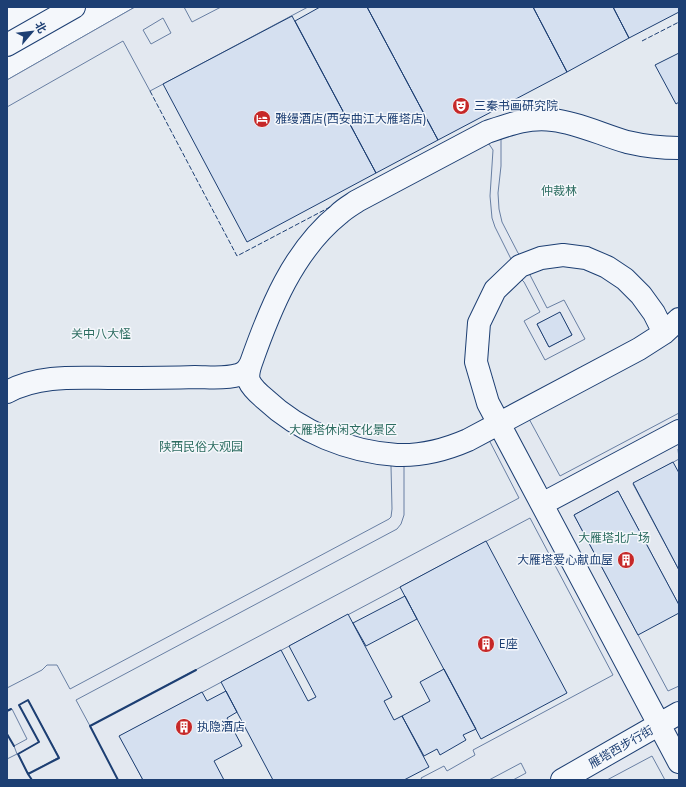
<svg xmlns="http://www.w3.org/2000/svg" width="686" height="787" viewBox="0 0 686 787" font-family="Jost,'Noto Sans SC',sans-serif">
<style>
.green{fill:#e3e9f0;stroke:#687fa3}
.parking{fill:#e3e8f0;stroke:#687fa3;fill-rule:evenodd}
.building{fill:#d5e0f0;stroke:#1d3f73}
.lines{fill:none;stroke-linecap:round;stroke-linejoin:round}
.minor-casing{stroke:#1d3f73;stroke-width:24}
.major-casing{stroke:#1d3f73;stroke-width:24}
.minor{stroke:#f4f7fb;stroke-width:22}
.major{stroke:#f4f7fb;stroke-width:22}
.fence{stroke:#1d3f73;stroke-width:1;stroke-dasharray:5 2;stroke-linecap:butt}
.wall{stroke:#1d3f73;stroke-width:2}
.labels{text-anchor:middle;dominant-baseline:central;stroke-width:3;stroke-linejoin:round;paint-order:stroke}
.poi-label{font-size:12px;fill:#1d3f73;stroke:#f4f7fb;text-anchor:start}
.park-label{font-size:12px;fill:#2c6c60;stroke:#f4f7fb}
.street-label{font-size:12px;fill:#1d3f73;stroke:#f4f7fb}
</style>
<rect width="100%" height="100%" fill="#f4f7fb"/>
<path class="green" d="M135,7H679V780H7V80Z"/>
<path class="parking" d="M135,7H184L192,22L221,7H308L150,91L123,41L7,107V80ZM163,18L171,33L151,44L143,30Z
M553,112L575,117L641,138L664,140L679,141V155H656L615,146L558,128L540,127L515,129L506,132L501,138V166L498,193L499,209L502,222L518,253L522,257L528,258L551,252L564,251L592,255L611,264L630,277L646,295L661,317L665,321L673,320L679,313V326L657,343L540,407L541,410L528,417L560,476L679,413V448L678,449L679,459L633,484L679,570V605L618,491L574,515L668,691L679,686V780H665L652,756L607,780H513L526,773L521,763L489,780H422L421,778L444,766L447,771L475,755L473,750L613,675L530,518L120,736L143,780H7V759L17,754L14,746L27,739L12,709L7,711V688L42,670L47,665H57L70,689L389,519L391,517L392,509L391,466V462L388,459L349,452L311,437L289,425L273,413L244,386L239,384L60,385L32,390L7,400V384L32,375L54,371L178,370L230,369L238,367L243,362L269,298L286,264L304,239L316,225L340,203L353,195L483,126L505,117L528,113ZM483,143L489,144L493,150L490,196L492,218L495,227L511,259L512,263L509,268L494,284L484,298L476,316L472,337L471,351L473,373L479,394L489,412V416L487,422L469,432L444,442L418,447H390L363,443L335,434L308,421L282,404L258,382L257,379L256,372L280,309L296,276L310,255L331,231L351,213ZM564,259L575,260L593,265L619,279L637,297L650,315L655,324L656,330L652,336L633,348L536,399L534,397L506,412H500L495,407L488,393L480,364V334L487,310L495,297L501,288L510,279L518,276L524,282L540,312L524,321L545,360L585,339L564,300L547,308L530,275L531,268L536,263L549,260ZM560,313L572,335L549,347L537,324ZM488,438L519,498L90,726L76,700L397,529L401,524L404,515V462L407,460L444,455L472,445H475ZM28,700L59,757L28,774L18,754L39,742L19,705Z"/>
<path class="building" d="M320,7H367L438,140L376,173L295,21Z
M367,7H533L567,72L438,140Z
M533,7H613L629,38L567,72Z
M613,7H679V12L629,38Z
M292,16L376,173L247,242L163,84Z
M679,53V102L676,104L655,65Z
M560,312L572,335L549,347L537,324Z
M673,462L679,473V570L633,483Z
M618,491L679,605V613L638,635L574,515Z
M486,541L567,693L481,739L400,587Z
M405,596L417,619L366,646L353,623Z
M348,614L392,697L384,701L394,720L402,716L429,767L404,780H273L221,682L281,650L308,701L316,697L289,646Z
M444,669L476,729L463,735L466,740L440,755L437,749L424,756L402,716L430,701L420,682Z
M226,691L237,712L227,718L242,746L214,761L224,780H143L119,736L202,692L207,701Z"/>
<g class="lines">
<g class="minor-casing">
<path id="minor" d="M664,333L654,313L641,295L625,279L607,267L586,258L563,255L541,258L520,266L495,290L479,323L476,362L488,403L679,762
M251,363C249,369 247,375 249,381C252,388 259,394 265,399C300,432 349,452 397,455C422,456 445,450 468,440L639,349L664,333L679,319
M7,392C40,374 79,378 115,378C142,378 169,378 195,377C208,377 226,379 238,375C245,373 248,369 251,363C270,309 293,251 339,214C344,209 351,205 357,201L487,132C510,124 528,117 553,120C579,123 602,135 627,142C644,146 661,148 679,148
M542,504L679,431
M562,780L679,713"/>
</g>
<g class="major-casing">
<path id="major" d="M7,45L74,7"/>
</g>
<use href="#minor" class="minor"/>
<use href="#major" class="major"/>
<path class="fence" d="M642,41L679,22
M150,91L237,256L332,206"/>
<path class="wall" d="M7,711L11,709
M7,734L14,746
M28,774L18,754L39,742L19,705L28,700L59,758L28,774L32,780
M118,780L90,726L196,670"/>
</g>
<defs>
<g id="theatre-disc" transform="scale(0.9)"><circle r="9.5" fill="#c62828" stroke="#f4f7fb"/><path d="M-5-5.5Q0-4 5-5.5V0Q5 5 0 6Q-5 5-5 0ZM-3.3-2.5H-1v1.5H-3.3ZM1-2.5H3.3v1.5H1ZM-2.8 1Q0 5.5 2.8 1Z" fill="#fff"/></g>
<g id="hotel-disc" transform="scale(0.9)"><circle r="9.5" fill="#c62828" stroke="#f4f7fb"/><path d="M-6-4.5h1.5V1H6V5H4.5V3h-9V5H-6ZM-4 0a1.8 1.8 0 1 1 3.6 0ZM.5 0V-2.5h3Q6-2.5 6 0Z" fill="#fff"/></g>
<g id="building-disc" transform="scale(0.9)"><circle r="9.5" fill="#c62828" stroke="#f4f7fb"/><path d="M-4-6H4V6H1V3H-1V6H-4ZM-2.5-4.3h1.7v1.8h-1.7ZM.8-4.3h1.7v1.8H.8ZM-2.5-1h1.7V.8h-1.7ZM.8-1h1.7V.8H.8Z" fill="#fff"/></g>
</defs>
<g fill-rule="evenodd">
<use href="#theatre-disc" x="461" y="106"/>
<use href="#hotel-disc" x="262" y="119"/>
<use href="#building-disc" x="626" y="560"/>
<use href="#building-disc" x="486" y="644"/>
<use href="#building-disc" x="184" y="727"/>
</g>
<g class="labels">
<g class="poi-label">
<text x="474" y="106">三秦书画研究院</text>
<text x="275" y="119">雅缦酒店(西安曲江大雁塔店)</text>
<text x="613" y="560" text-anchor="end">大雁塔爱心献血屋</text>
<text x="499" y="644">E座</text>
<text x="197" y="727">执隐酒店</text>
</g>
<g class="park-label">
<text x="559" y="191">仲裁林</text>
<text x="101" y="334">关中八大怪</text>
<text x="343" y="430">大雁塔休闲文化景区</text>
<text x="201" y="447">陕西民俗大观园</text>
<text x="614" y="538">大雁塔北广场</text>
</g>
<g class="street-label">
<text transform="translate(621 747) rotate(-30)">雁塔西步行街</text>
</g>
</g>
<rect width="686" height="787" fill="none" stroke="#1d3f73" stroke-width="16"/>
<g transform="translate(32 32) rotate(62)" stroke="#f4f7fb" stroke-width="3" paint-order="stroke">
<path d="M0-3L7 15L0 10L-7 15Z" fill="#1d3f73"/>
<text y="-6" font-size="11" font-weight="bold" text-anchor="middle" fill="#1d3f73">北</text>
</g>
</svg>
